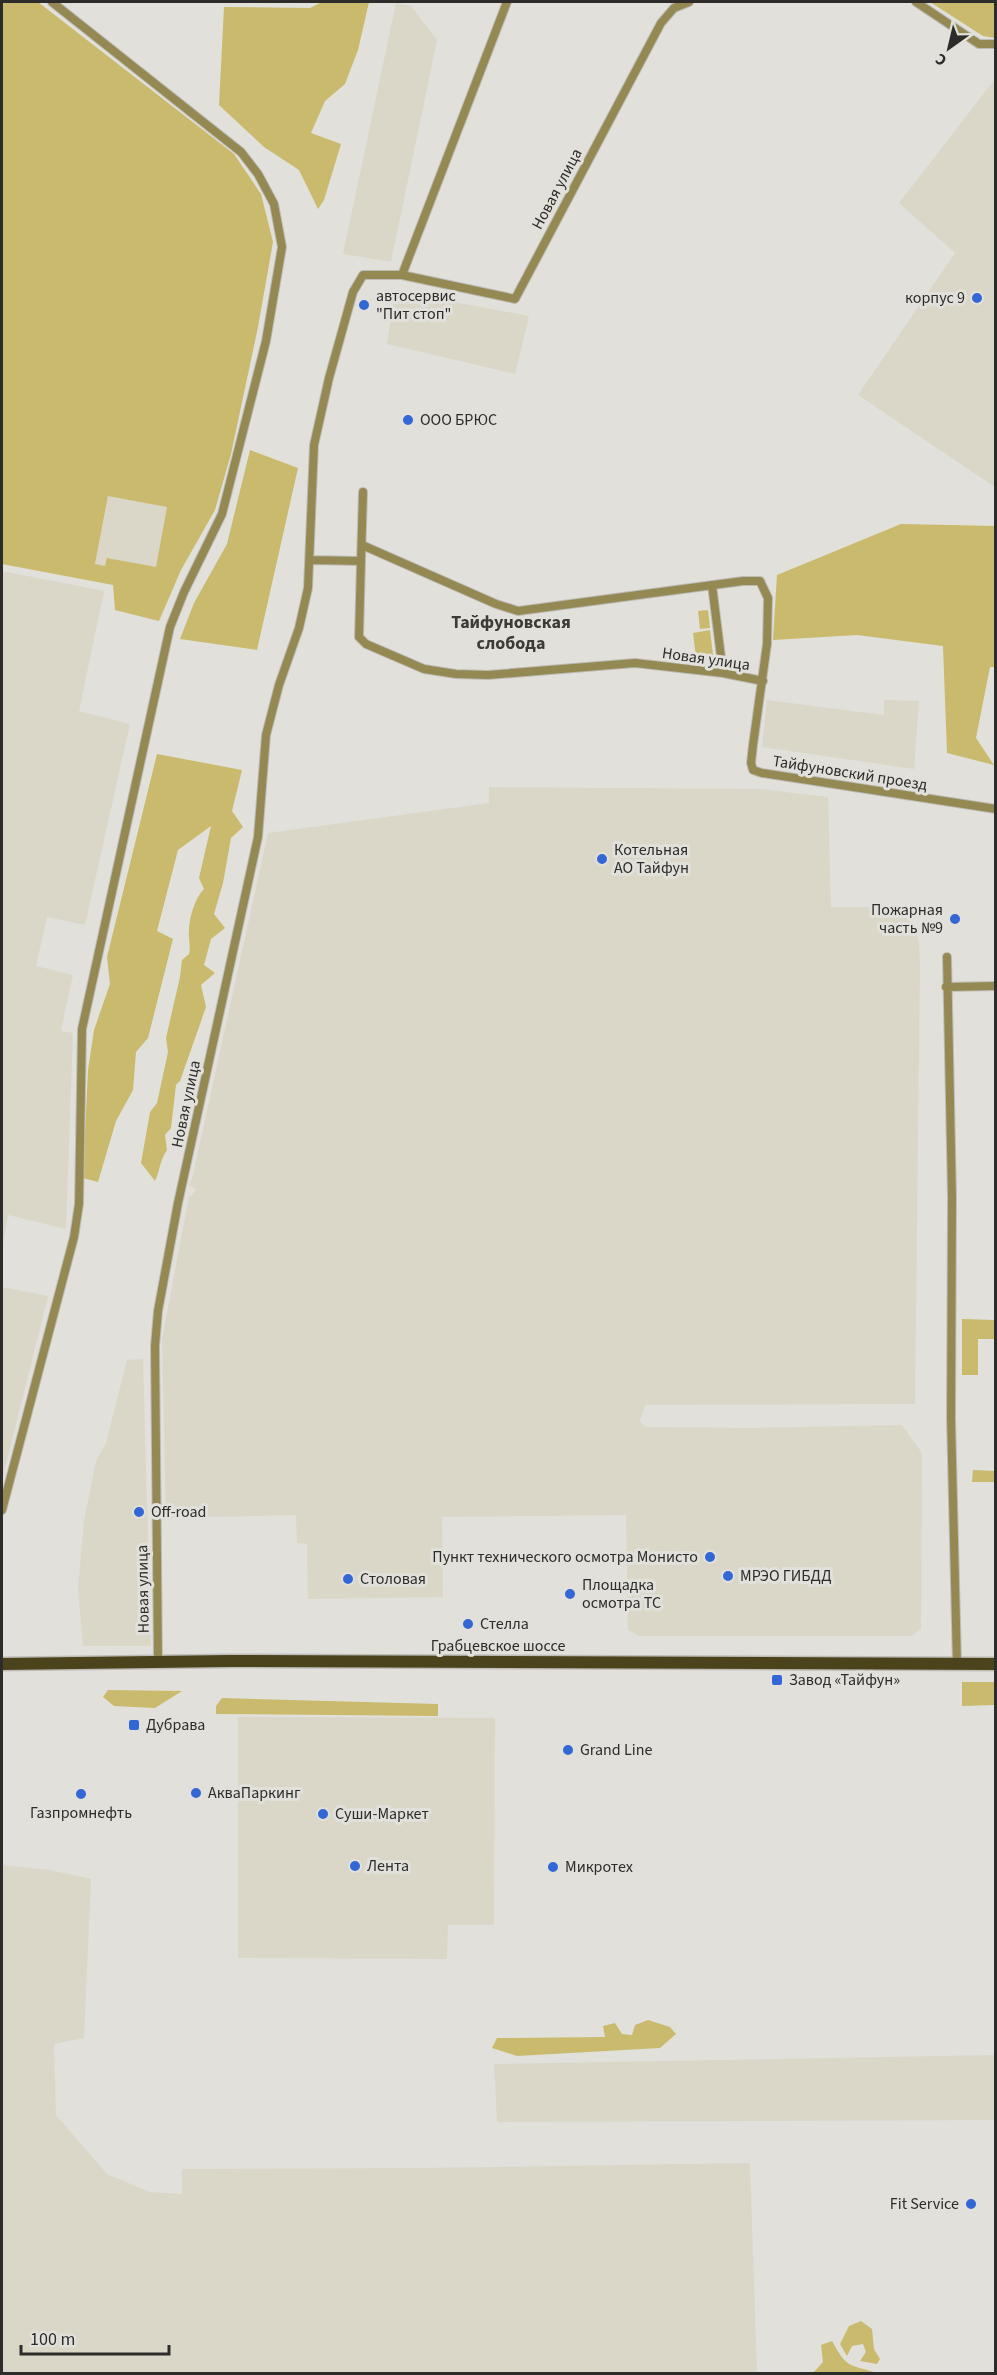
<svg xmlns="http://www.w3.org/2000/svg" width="997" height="2375" viewBox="0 0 997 2375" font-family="'Source Sans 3',sans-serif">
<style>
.built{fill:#dad7c9}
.green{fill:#caba6d;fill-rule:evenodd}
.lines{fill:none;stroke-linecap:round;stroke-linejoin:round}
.minor-casing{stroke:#bdbcb7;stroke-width:10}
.primary-casing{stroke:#bdbcb7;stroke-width:15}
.minor{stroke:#958953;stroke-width:8}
.primary{stroke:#4b431c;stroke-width:12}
.poi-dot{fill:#3367d6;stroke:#e1e0da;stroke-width:2}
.labels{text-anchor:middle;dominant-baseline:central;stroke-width:6;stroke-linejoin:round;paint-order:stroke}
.street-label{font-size:16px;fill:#2d2c2a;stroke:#e1e0da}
.poi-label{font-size:16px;fill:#2d2c2a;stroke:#e1e0da;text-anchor:start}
.neighbourhood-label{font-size:18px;font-weight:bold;fill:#3c3b36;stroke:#e1e0da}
</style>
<rect width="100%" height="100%" fill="#e1e0da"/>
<path class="built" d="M396,3L411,6L437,40L391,262L343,254Z
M995,79V487L858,395L955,253L899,203Z
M395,291L529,316L515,374L387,344Z
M108,495L168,507L156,568L108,558L106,566L95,565Z
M2,571L104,591L79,711L130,724L85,925L47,917L36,966L73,975L61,1031L73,1033L66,1229L8,1215L2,1251Z
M767,700L884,715V700L919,701L914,769L762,747Z
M489,787L759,789L828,797L831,907H904L919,941L920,964L915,1404L645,1405L640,1421L645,1427L755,1428L902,1425L922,1453L921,1629L911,1636H639L628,1630L626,1515L442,1517L443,1597L308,1599L307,1544L297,1543L296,1515L166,1518L162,1339L189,1197L196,1190L189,1185L192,1179L268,833L489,803Z
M2,1287L48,1296L2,1480Z
M143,1359L151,1646H83L78,1589L84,1521L96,1461L106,1443L127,1360Z
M238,1717L495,1718L494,1925H448L447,1959L238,1958Z
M2,1865L50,1870L91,1879L84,2038L54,2044L56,2115L107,2174L150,2192L182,2194V2169L422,2168L750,2163L757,2373H2Z
M995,2055V2120L497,2122L494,2064Z"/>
<path class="green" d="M2,2H38L234,154L261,194L273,242L258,327L231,454L215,510L181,570L159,621L115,610L113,585L2,564ZM108,496L167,507L156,567L107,558L105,566L95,564Z
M322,2H369L358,50L345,84L325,101L311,133L341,144L324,200L318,209L299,170L264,147L219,105L224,7L310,8Z
M930,2H995V38L983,36Z
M250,450L298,468L257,650L180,639L194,603L227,544Z
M901,524L995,526V667H990L976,738L994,765L947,753L943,646L857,635L773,640L777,575Z
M708,610L710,628L700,629L698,611Z
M710,630L713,655L696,657L693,633Z
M157,754L242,770L232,811L243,827L231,838L223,883L214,914L225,928L211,939L204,965L215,973L201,985L206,1007L180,1081L176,1085L171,1128L165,1135L167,1150C160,1160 160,1170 155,1181L141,1163L150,1112L157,1103L168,1052L166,1038L180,977L182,960L189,954C191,945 188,939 189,930C189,918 195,898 204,889L199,878L211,826L178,850L157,931L173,939L148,1038L136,1052L133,1090L116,1121L98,1182L83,1178L88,1070L94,1030L110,984L107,957Z
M962,1319L995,1320V1339H978V1375H962Z
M973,1470L995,1471V1482H972Z
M962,1682H995V1705L962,1706Z
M108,1690L182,1691L155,1708L114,1706L103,1697Z
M222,1698L438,1704V1716L216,1714V1706Z
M648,2020L670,2027L676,2034L660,2048L517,2056L492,2048L497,2038L605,2037L603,2026L615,2023L622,2034L632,2035L635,2025Z
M861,2321L872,2329L874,2349L880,2359L877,2364L860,2361L866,2352L863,2344L852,2346L847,2356L840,2344L849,2326Z
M832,2341C847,2369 849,2364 877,2373H813L823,2362L821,2345Z"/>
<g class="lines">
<g class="minor-casing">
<path id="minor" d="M916,2L979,44H996
M402,275L507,2
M362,545L496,604L518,611L743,581H760L768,598L767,644L753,745L751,763L753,770L762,773L996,809
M310,560L361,561L363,492
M361,561L359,637L366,644L424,669L456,674L488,675L635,663L723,673L763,681
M712,585L723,673
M947,957L952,1197L951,1418L957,1664
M946,987L996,986
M2,1510L74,1237L79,1204L82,1029L170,627L184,592L222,514L266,341L282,247L274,204L258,174L241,152L52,2
M158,1662L155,1346L158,1311L178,1203L258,837L266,735L279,685L299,628L308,588L314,445L329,378L353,292L363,275H402L515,299L661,23L674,8L689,2"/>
</g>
<g class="primary-casing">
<path id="primary" d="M2,1664L229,1661L996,1664"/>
</g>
<use href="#minor" class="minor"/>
<use href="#primary" class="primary"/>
</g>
<g class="poi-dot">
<circle cx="977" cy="298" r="6"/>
<circle cx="364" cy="305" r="6"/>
<circle cx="408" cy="420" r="6"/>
<circle cx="602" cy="859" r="6"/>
<circle cx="955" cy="919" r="6"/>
<circle cx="139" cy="1512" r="6"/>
<circle cx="710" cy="1557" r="6"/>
<circle cx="728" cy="1576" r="6"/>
<circle cx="348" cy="1579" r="6"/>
<circle cx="570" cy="1594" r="6"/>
<circle cx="468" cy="1624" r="6"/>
<rect x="771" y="1674" width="12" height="12" rx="3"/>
<rect x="128" y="1719" width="12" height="12" rx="3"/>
<circle cx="568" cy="1750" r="6"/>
<circle cx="196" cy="1793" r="6"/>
<circle cx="81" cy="1794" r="6"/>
<circle cx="323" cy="1814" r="6"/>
<circle cx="355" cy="1866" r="6"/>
<circle cx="553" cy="1867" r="6"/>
<circle cx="971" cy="2204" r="6"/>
</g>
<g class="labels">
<g class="street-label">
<text transform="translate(557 189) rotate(-62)">Новая улица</text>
<text transform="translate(706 659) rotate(8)">Новая улица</text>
<text transform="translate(850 773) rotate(9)">Тайфуновский проезд</text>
<text transform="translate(186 1104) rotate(-78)">Новая улица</text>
<text transform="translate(143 1589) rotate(-91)">Новая улица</text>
<text x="498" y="1646">Грабцевское шоссе</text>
</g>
<g class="poi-label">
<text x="376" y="296">автосервис<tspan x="376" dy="18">"Пит стоп"</tspan></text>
<text x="965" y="298" text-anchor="end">корпус 9</text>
<text x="420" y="420">ООО БРЮС</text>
<text x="614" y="850">Котельная<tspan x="614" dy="18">АО Тайфун</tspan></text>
<text x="943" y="910" text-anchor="end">Пожарная<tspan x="943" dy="18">часть №9</tspan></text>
<text x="151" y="1512">Off-road</text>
<text x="698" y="1557" text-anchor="end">Пункт технического осмотра Монисто</text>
<text x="740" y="1576">МРЭО ГИБДД</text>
<text x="360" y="1579">Столовая</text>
<text x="582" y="1585">Площадка<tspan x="582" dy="18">осмотра ТС</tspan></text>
<text x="480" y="1624">Стелла</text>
<text x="789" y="1680">Завод «Тайфун»</text>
<text x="146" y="1725">Дубрава</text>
<text x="580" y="1750">Grand Line</text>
<text x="208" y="1793">АкваПаркинг</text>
<text x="81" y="1813" text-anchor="middle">Газпромнефть</text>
<text x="335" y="1814">Суши-Маркет</text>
<text x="367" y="1866">Лента</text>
<text x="565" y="1867">Микротех</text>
<text x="959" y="2204" text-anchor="end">Fit Service</text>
</g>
<g class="neighbourhood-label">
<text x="511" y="622">Тайфуновская<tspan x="511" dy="21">слобода</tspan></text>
</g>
</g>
<rect width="997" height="2375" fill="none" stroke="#2d2c2a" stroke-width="6"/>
<g transform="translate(949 48) rotate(214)" stroke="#e1e0da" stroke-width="4.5" paint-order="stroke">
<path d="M0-4.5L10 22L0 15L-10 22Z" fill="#2d2c2a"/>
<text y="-9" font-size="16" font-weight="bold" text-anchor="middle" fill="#2d2c2a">С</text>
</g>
<path d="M21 2345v9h148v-9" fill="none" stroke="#2d2c2a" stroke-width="3"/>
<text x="30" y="2345" font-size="18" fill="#2d2c2a" stroke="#e1e0da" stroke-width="4.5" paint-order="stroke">100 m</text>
</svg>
